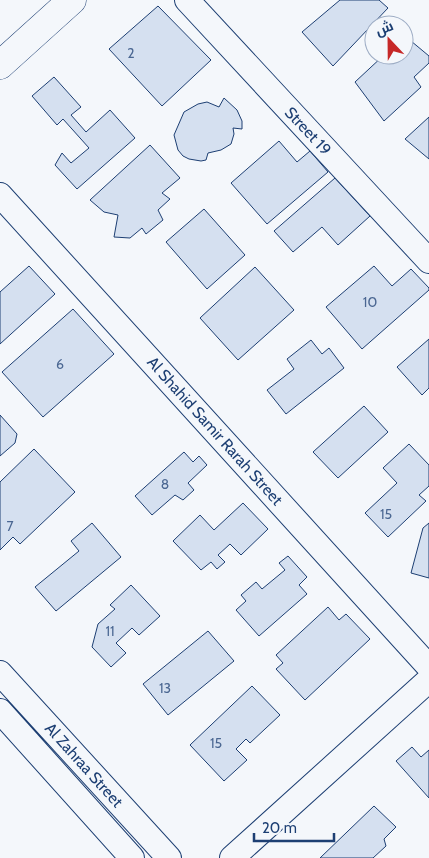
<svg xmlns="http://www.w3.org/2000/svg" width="429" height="858" viewBox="0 0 429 858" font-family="Cabin,Cairo,sans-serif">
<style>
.building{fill:#d5e0f0;stroke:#1d3f73}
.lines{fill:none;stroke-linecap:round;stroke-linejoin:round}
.street-casing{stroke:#1d3f73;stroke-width:26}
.secondary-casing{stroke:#1d3f73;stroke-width:29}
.street{stroke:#f4f7fb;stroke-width:24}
.secondary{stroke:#f4f7fb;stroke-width:28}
.labels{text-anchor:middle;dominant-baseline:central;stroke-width:4;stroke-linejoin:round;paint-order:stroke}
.number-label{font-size:14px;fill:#4b6792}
.street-label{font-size:16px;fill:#1d3f73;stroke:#f4f7fb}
</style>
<rect width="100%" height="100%" fill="#f4f7fb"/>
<path class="building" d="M340,0H379L388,8L333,66L302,32Z
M158,6L211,60L162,106L109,49Z
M405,36L429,56V63L414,77L421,87L384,121L355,82L384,55H404Z
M54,77L81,107L71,115L86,132L110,110L135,138L77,189L55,165L62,153L71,163L89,148L63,119L57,125L32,96Z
M224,98L237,110L242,121V129L233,128L234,134L231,144L221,150L208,153L206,160L201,161L189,159L183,156L178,150L174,135L184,112L198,104L207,102L219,107Z
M429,117V159L405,139Z
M279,141L297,162L310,151L328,172L267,224L231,183Z
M150,145L180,178L162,193L170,199L158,210L163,220L146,234L142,228L130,238L114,237L118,215L104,212L90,200Z
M335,178L370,216L338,245L322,227L293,252L274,231Z
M204,209L245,255L207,289L166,242Z
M29,266L55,294L0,344V292Z
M374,266L392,286L411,269L429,288V290L362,349L326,307Z
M255,267L294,310L238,360L200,318Z
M73,309L114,354L43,417L2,372Z
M429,339V388L422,395L397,367Z
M311,340L322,354L329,348L344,368L286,414L267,390L294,369L287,359Z
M364,406L388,432L338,478L313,452Z
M0,415L17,434L15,443L0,456Z
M409,444L429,465V486L419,495L426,501L388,537L365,513L397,483L383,468Z
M34,449L75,492L20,544L13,537L0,550V482Z
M184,452L193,462L199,456L207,465L188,483L194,490L183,500L175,495L152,515L135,496Z
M243,503L268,529L241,555L230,544L218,555L225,562L217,569L211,562L201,570L173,541L200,515L214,530Z
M92,523L121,557L56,611L35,587L79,551L71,541Z
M429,523V578L411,573L423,528Z
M288,556L307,577L299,585L307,594L259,636L236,610L246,601L241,595L256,582L262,589L285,570L279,563Z
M131,585L160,616L139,635L132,628L116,643L126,653L111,667L92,647L98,624L115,609L110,605Z
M328,607L339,620L346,614L370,639L305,700L276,669L283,663L276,655Z
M208,631L234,661L168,715L143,684Z
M252,686L280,715L250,743L246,739L236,749L247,760L224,781L190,745Z
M412,747L421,757L429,750V798L396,761Z
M374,806L396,827L384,839L386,846L373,858H320Z"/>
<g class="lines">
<g class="street-casing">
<path id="street" d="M187,0L429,261
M0,195L429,667
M0,673L169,858
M0,711L132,858
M232,858L429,680"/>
</g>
<g class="secondary-casing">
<path id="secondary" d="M0,65L72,0"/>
</g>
<use href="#street" class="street"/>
<use href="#secondary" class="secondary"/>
</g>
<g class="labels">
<g class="number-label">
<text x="131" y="53">2</text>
<text x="370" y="302">10</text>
<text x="60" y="364">6</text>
<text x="165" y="484">8</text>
<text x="386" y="514">15</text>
<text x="10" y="526">7</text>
<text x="110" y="631">11</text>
<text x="165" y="688">13</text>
<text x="216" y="743">15</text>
</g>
<g class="street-label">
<text transform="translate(308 131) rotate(47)">Street 19</text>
<text transform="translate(215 431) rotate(48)">Al Shahid Samir Rarah Street</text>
<text transform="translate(84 765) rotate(48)">Al Zahraa Street</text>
</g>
</g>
<g transform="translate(389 40) rotate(338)"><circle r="24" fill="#f4f7fb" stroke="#9eadc5"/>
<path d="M0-4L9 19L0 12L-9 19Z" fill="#c62828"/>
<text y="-8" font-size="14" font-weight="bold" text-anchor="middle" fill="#1d3f73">ش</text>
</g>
<path d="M254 833v8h80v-8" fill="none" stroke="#1d3f73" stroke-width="2.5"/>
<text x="262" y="833" font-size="15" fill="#1d3f73" stroke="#f4f7fb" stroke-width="4" paint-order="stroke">20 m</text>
</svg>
